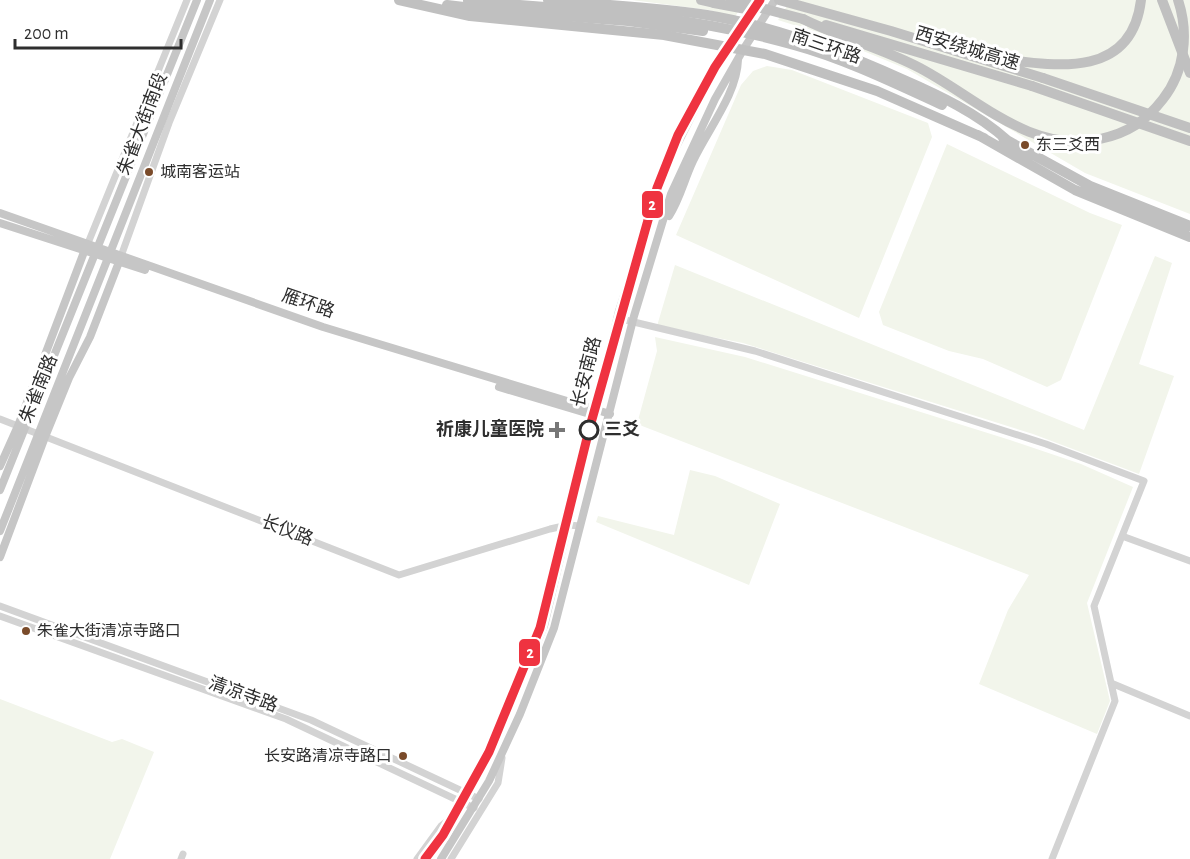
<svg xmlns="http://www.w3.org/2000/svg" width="1190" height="859" viewBox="0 0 1190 859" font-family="'Alegreya Sans','Noto Sans SC',sans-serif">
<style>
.green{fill:#f2f5eb}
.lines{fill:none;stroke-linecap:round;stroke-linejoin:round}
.minor{stroke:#d3d3d3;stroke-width:7}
.major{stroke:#c6c6c6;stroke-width:8}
.highway{stroke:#c0c0c0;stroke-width:10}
.highway-bridge{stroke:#c0c0c0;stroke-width:10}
.metro-1-casing{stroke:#fff;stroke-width:14}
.metro-1{stroke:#ef3340;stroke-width:9}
.bus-dot{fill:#7a4b2a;stroke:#fff;stroke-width:2}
.poi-dot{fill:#777;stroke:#fff;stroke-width:2}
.stop-dot{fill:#fff;stroke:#2e2e2e;stroke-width:3}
.labels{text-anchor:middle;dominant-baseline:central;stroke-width:6;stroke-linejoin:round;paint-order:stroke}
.bus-label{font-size:16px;fill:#2e2e2e;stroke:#fff;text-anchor:start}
.street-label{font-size:18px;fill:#2e2e2e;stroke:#fff}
.poi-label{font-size:18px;font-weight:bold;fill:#2e2e2e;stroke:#fff;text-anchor:end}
.stop-label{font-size:18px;font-weight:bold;fill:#2e2e2e;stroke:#fff;text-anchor:start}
.line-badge{stroke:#fff;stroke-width:2}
.badge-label{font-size:16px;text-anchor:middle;font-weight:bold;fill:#fff}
</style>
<rect width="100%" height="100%" fill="#fff"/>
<path class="green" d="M632,0H745L735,17L709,10Z
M791,0H1190V214L1085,173L907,69L822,34L778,20Z
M767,66L792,70L928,123L932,137L859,318L676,235L741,85L753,71Z
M947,144L1090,213L1122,225L1061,380L1047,387L983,359L949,351L883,325L879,312Z
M1155,256L1172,263L1139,364L1174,376L1139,474L1033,434L743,343L657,326L675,265L1084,430Z
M655,337L745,357L1010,440L1081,464L1133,487L1087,603L1110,701L1097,734L979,684L1008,610L1029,575L637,424L657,351Z
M690,470L715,476L780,504L749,585L596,522L598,516L674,535Z
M0,699L112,742L122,739L154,752L110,859H0Z"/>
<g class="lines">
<path class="minor" d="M86,248L187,0
M120,259L169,123L220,0
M617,318L755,351L1046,444L1144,481L1094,606L1115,701L1052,859
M0,419L399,575L550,529L568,525L580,526
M1122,536L1190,561
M0,606L311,720L479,799
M0,616L286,719L474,808
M1111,683L1190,716
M181,859L183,854
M417,859L441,826L455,815
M451,859L498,783L502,758"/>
<path class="major" d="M0,213L323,327L610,414
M669,216C680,199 684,180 693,161C708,129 737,94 738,60
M0,223L145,270
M499,387L593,415
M0,466L18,426L84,252
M0,490L197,0
M0,531L210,0
M0,557L45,437L69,378L90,337L119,262
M428,859L448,830L492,749L544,626L619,311L658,192L673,153L719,61L760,0
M441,859L489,781L520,714L554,628L634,316L671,194L715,99L743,50L775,0"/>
<path class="highway" d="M399,0L470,16L664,35L765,54L877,91L984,138
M548,0C601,5 655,7 707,15C774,26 840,51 902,79C939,95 977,113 1007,140
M701,0L714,3
M779,0L891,31L1043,78
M447,5L506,12
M803,19C839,37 879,47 916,66C974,95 1030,155 1100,139C1128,133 1146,121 1163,99C1185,71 1189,33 1178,0
M826,25L1032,86
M1003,59C1060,67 1132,77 1141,0
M978,135L1075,190L1190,237
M1003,138L1090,186L1190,226"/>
<path class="highway-bridge" d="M731,0L803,19
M1162,0L1190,73
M468,1C578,10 688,14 794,45C845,59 894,83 942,105
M714,3L746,9
M512,12L628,21L703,31
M1043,78L1190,128
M1032,86L1190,141"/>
<g class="metro-1-casing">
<path id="metro-1" d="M425,859L443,835L489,752L540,628L589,430L657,188L678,135L715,67L760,0"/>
</g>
<use href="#metro-1" class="metro-1"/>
</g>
<g class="bus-dot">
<circle cx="1025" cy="145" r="5"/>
<circle cx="149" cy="172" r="5"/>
<circle cx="26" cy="631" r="5"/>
<circle cx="403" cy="756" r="5"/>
</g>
<path class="poi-dot" d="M554 421h6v6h6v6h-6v6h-6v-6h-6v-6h6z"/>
<circle class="stop-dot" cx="589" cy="430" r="9"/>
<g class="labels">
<g class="bus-label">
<text x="1036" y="145">东三爻西</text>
<text x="160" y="172">城南客运站</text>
<text x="37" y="631">朱雀大街清凉寺路口</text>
<text x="392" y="756" text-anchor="end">长安路清凉寺路口</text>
</g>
<g class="street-label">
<text transform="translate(826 47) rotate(19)">南三环路</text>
<text transform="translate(967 49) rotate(17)">西安绕城高速</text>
<text transform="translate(143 124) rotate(-69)">朱雀大街南段</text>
<text transform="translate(308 304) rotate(19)">雁环路</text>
<text transform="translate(587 372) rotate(-76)">长安南路</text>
<text transform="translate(39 389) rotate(-68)">朱雀南路</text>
<text transform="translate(287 531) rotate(21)">长仪路</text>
<text transform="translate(243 695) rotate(20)">清凉寺路</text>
</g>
<g class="poi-label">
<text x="544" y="430">祈康儿童医院</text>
</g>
<g class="stop-label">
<text x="604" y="430">三爻</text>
</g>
</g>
<g class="line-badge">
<rect x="641" y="190" width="23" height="29" rx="6" fill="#ef3340"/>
<rect x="518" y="638" width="23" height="29" rx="6" fill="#ef3340"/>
</g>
<g class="badge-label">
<text x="652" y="210">2</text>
<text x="530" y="658">2</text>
</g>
<path d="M15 39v9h166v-9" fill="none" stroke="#2e2e2e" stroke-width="3"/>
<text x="24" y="39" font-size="18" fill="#2e2e2e" stroke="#ffffff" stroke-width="4.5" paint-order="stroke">200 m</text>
</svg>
